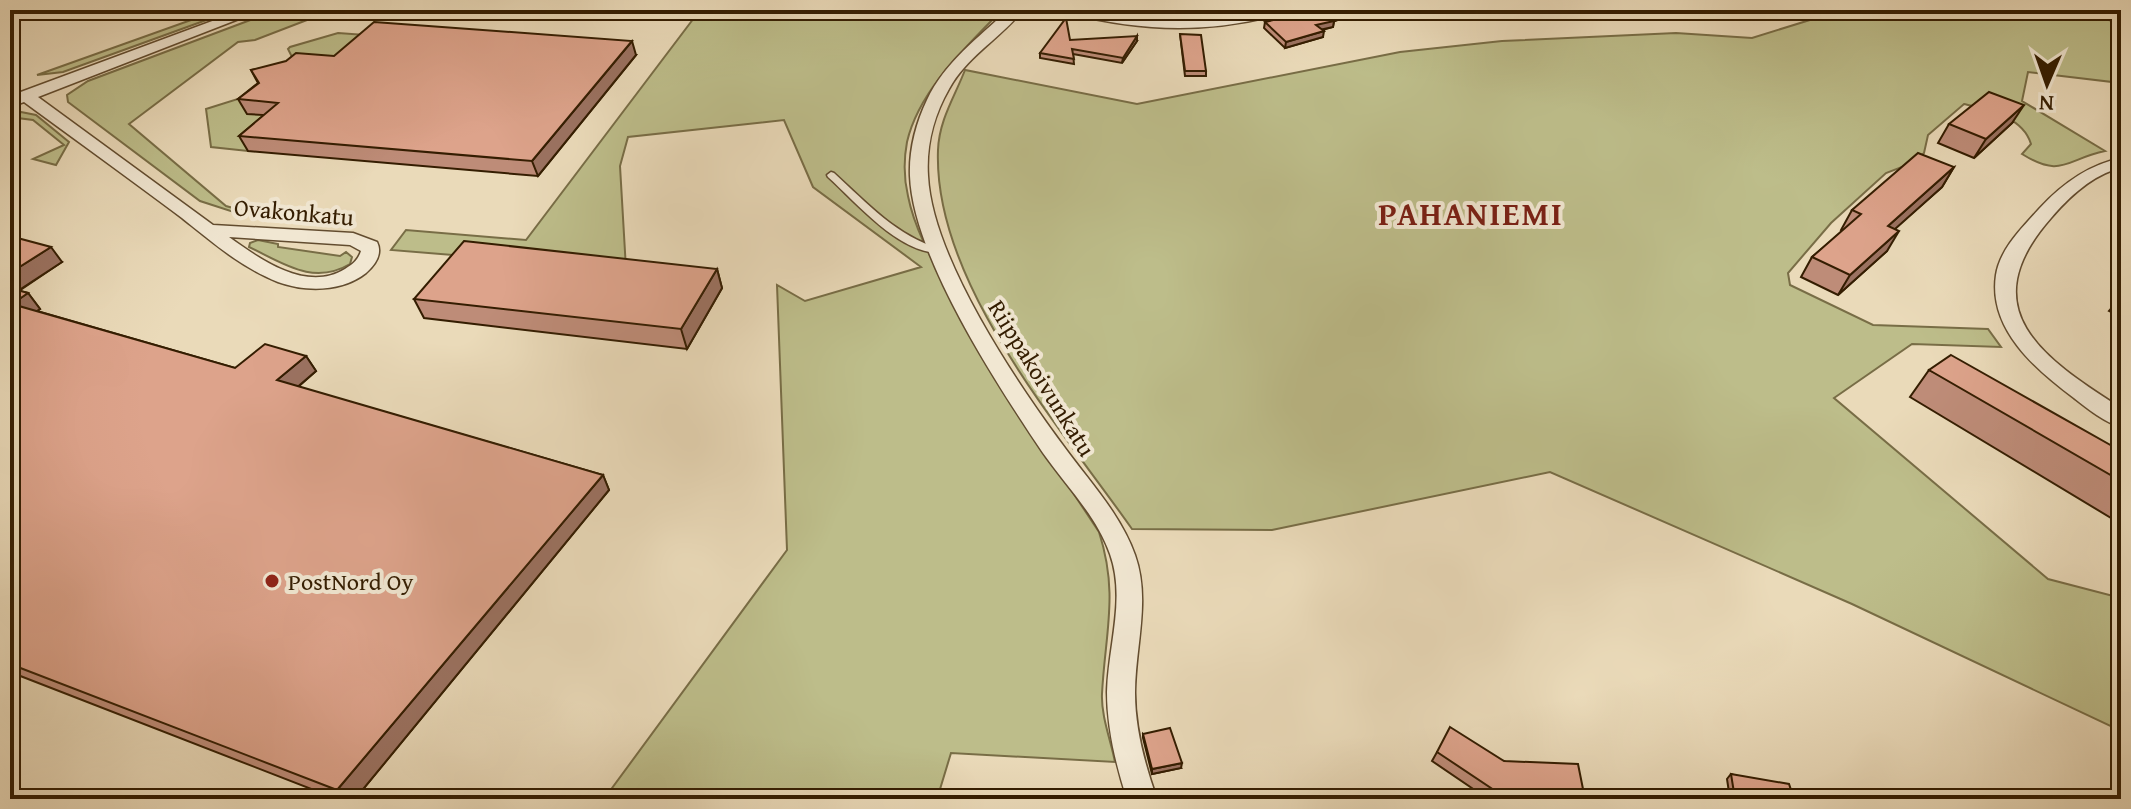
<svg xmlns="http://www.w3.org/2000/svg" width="2131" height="809" viewBox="0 0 2131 809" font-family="'Gentium Book Plus',serif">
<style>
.green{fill:#bdbd8a;stroke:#786d46;stroke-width:2}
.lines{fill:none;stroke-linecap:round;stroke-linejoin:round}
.service-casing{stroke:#624c2f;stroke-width:3}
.minor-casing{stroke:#624c2f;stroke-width:3}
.service{fill:#f1e7d2;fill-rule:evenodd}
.minor{fill:#f1e7d2;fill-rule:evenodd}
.wall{fill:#be8c78;stroke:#341d01;stroke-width:2}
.shaded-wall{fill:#9b7261;stroke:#341d01;stroke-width:2}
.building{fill:#dda38b;stroke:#341d01;stroke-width:2}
.poi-dot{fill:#8f2418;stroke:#f1e7d2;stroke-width:3}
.labels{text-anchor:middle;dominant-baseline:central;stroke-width:8;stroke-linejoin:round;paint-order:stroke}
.street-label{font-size:24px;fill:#341d01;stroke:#f1e7d2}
.poi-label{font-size:24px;fill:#341d01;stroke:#f1e7d2;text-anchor:start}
.district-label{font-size:32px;font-weight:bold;letter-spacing:2px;fill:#7a1f14;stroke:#f1e7d2}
</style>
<rect width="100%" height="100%" fill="#eadab9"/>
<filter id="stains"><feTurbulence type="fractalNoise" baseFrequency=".0025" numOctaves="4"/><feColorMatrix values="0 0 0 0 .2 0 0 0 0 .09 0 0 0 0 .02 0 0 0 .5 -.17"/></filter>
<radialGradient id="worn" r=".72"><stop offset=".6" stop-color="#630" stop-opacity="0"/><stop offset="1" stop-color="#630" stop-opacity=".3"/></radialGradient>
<path class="green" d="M219,10H234L63,72L37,75Z
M277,10H333L255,40L238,42L129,124L226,206L251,213L246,216L200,201L68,102L67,95L88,81Z
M738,10H1002C967,46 919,90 907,142C904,158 904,179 908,196C915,232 937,269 954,301C998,381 1049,456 1099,532C1119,594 1105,633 1102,694C1101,716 1111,741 1115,762L951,753L937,799H604L787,550L777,285L805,301L921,267L813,187L784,120L628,137L620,166L626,269L391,250L406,230L526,240L697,14L733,17Z
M1842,10H2079L2121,24V83L2028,72L2022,101L2105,151C2066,159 2062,179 2022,154L2031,144C2023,117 1989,110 1964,104L1928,135L1924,153L1915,162L1886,173L1831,223L1788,273L1790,285L1873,325L1988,329L2001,347L1912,344L1834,398L2048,579L2121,598V731L1852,604L1550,472L1272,530L1132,529C1059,425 933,282 938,150C939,120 955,96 965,70L1137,104L1400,52L1502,41L1676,33L1752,38Z
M338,33L380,36L341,70L297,67L288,49L290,47Z
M263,91L286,117L248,151L211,147L206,109Z
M21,112L36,115L69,142L56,165L33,159L64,145L33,120L10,117V113Z
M258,240L278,244V247L340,256L346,252L352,257L350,264C313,286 283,263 249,247L250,243Z"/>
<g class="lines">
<g class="service-casing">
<path id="service" d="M831,172L834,173C867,203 897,237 941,249L943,251L941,253C899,254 857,203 828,177L827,175Z"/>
</g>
<g class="minor-casing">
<path id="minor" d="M242,10H262L38,97L213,225L353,233L377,242C383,254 375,265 366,273C342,292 306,292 278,282C242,268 212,242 182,218C130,179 77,141 24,102L10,107V96ZM229,237L350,245L361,251C358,260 353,264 345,269C306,293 260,259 229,237Z
M1008,10H1023C1001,38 967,56 949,89C934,115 926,146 928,176C932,257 1014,379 1062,444C1088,480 1120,513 1135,555C1151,600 1135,647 1135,693C1135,729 1145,765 1157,799H1127C1116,765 1107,728 1107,692C1108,646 1126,599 1110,554C1096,515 1066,486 1043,453C998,386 913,257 910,176C909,150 916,123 927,100C945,62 978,38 1008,10Z
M1065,10H1095L1176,21L1288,10L1286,13C1208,34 1145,32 1067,13Z
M2121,158V168C2093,174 2069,197 2051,218C1971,309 2042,358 2121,408V427C2104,422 2088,409 2074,398C2035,369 1988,329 1996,275C2000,249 2022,228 2039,209C2062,184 2088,165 2121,158Z"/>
</g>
<use href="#service" class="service"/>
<use href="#minor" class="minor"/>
</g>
<path class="wall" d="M648,10H700L697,14Z
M1288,10H1373L1334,21L1333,27L1322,30L1323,37L1285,48L1264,28L1265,22L1271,21L1270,20L1271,14Z
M1376,10H1429L1388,19Z
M1180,34L1206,71V76H1185Z
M1070,40L1137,41L1122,63L1073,54L1074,64L1040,58V53Z
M636,55L538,176L248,151L239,136L264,115L247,114L238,99L258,83L251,70L334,56Z
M2012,123L1974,158L1938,143L1949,124Z
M1954,167L1942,187L1894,229L1887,251L1838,295L1801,277L1812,257L1843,231L1841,230L1852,210Z
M10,236L62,262L19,291L28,293L40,309L37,311L235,368L306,356L316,371L298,387L603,475L609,490L355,799H337L10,672Z
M717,269L722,288L687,349L424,318L414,299Z
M2121,297V317L2109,311Z
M1929,370L2121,451V524L1910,397Z
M1143,734L1181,768L1152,774L1143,738Z
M1437,752L1504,761L1584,794L1580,799H1488L1432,761Z
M1731,774L1794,799H1730L1727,779Z"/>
<path class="shaded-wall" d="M10,10H46L10,22Z
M1353,10H1373L1334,21L1333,27L1315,31L1316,25L1328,17Z
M1402,10H1429L1388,19L1389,13Z
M1324,31L1323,37L1285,48L1286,42Z
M1137,36V41L1122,63L1123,58Z
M632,41L636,55L538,176L532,161Z
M2024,105L2012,123L1974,158L1986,139Z
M1954,167L1942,187L1876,246L1888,226Z
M1899,231L1887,251L1838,295L1850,275Z
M51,247L62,262L10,296V273Z
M717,269L722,288L687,349L681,329Z
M28,293L40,309L24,319L12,304Z
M306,356L316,371L287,396L277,380Z
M603,475L609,490L355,799H345L337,790Z
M1182,763L1181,768L1152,774V769Z"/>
<path class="building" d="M1288,10H1353L1328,17L1334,21L1316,25L1324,31L1286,42L1265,22L1278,19L1271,14Z
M1385,10H1402L1389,13Z
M1066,18L1070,40L1137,36L1123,58L1072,49L1074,59L1040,53Z
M374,22L632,41L532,161L239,136L278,103L238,99L259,83L251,70L286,61L296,53L334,56Z
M1180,34L1201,35L1206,71H1185Z
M1989,92L2024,105L1986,139L1949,124Z
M1918,153L1954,167L1888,226L1899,231L1850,275L1812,257L1861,214L1852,210Z
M10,236L51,247L10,273Z
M464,241L717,269L681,329L414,299Z
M10,288L28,293L12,304L235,368L265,344L306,356L277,380L603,475L337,790L10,664Z
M1951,355L2121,451V481L1929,370Z
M1450,727L1504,761L1578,764L1584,794L1494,790L1437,752Z
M1170,728L1182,763L1152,769L1143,734Z
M1731,774L1789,784L1794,799H1735Z"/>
<circle class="poi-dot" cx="272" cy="581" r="8"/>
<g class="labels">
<g class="street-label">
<text transform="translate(294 212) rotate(5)">Ovakonkatu</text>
<text transform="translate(1042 378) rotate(58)">Riippakoivunkatu</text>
</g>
<g class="poi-label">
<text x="288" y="581">PostNord Oy</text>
</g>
<g class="district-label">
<text x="1471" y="213">PAHANIEMI</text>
</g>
</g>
<rect width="2131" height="809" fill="none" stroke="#eadab9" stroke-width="40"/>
<rect x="12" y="12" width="2107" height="785" fill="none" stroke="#341d01" stroke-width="4"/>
<rect x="20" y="20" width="2091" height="769" fill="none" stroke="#341d01" stroke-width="2"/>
<g transform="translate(2047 84) rotate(182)" stroke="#f1e7d2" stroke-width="6" paint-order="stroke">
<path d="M0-6L14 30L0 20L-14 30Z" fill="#341d01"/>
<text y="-12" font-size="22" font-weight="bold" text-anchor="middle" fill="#341d01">N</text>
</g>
<rect width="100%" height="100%" filter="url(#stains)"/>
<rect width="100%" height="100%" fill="url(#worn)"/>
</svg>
